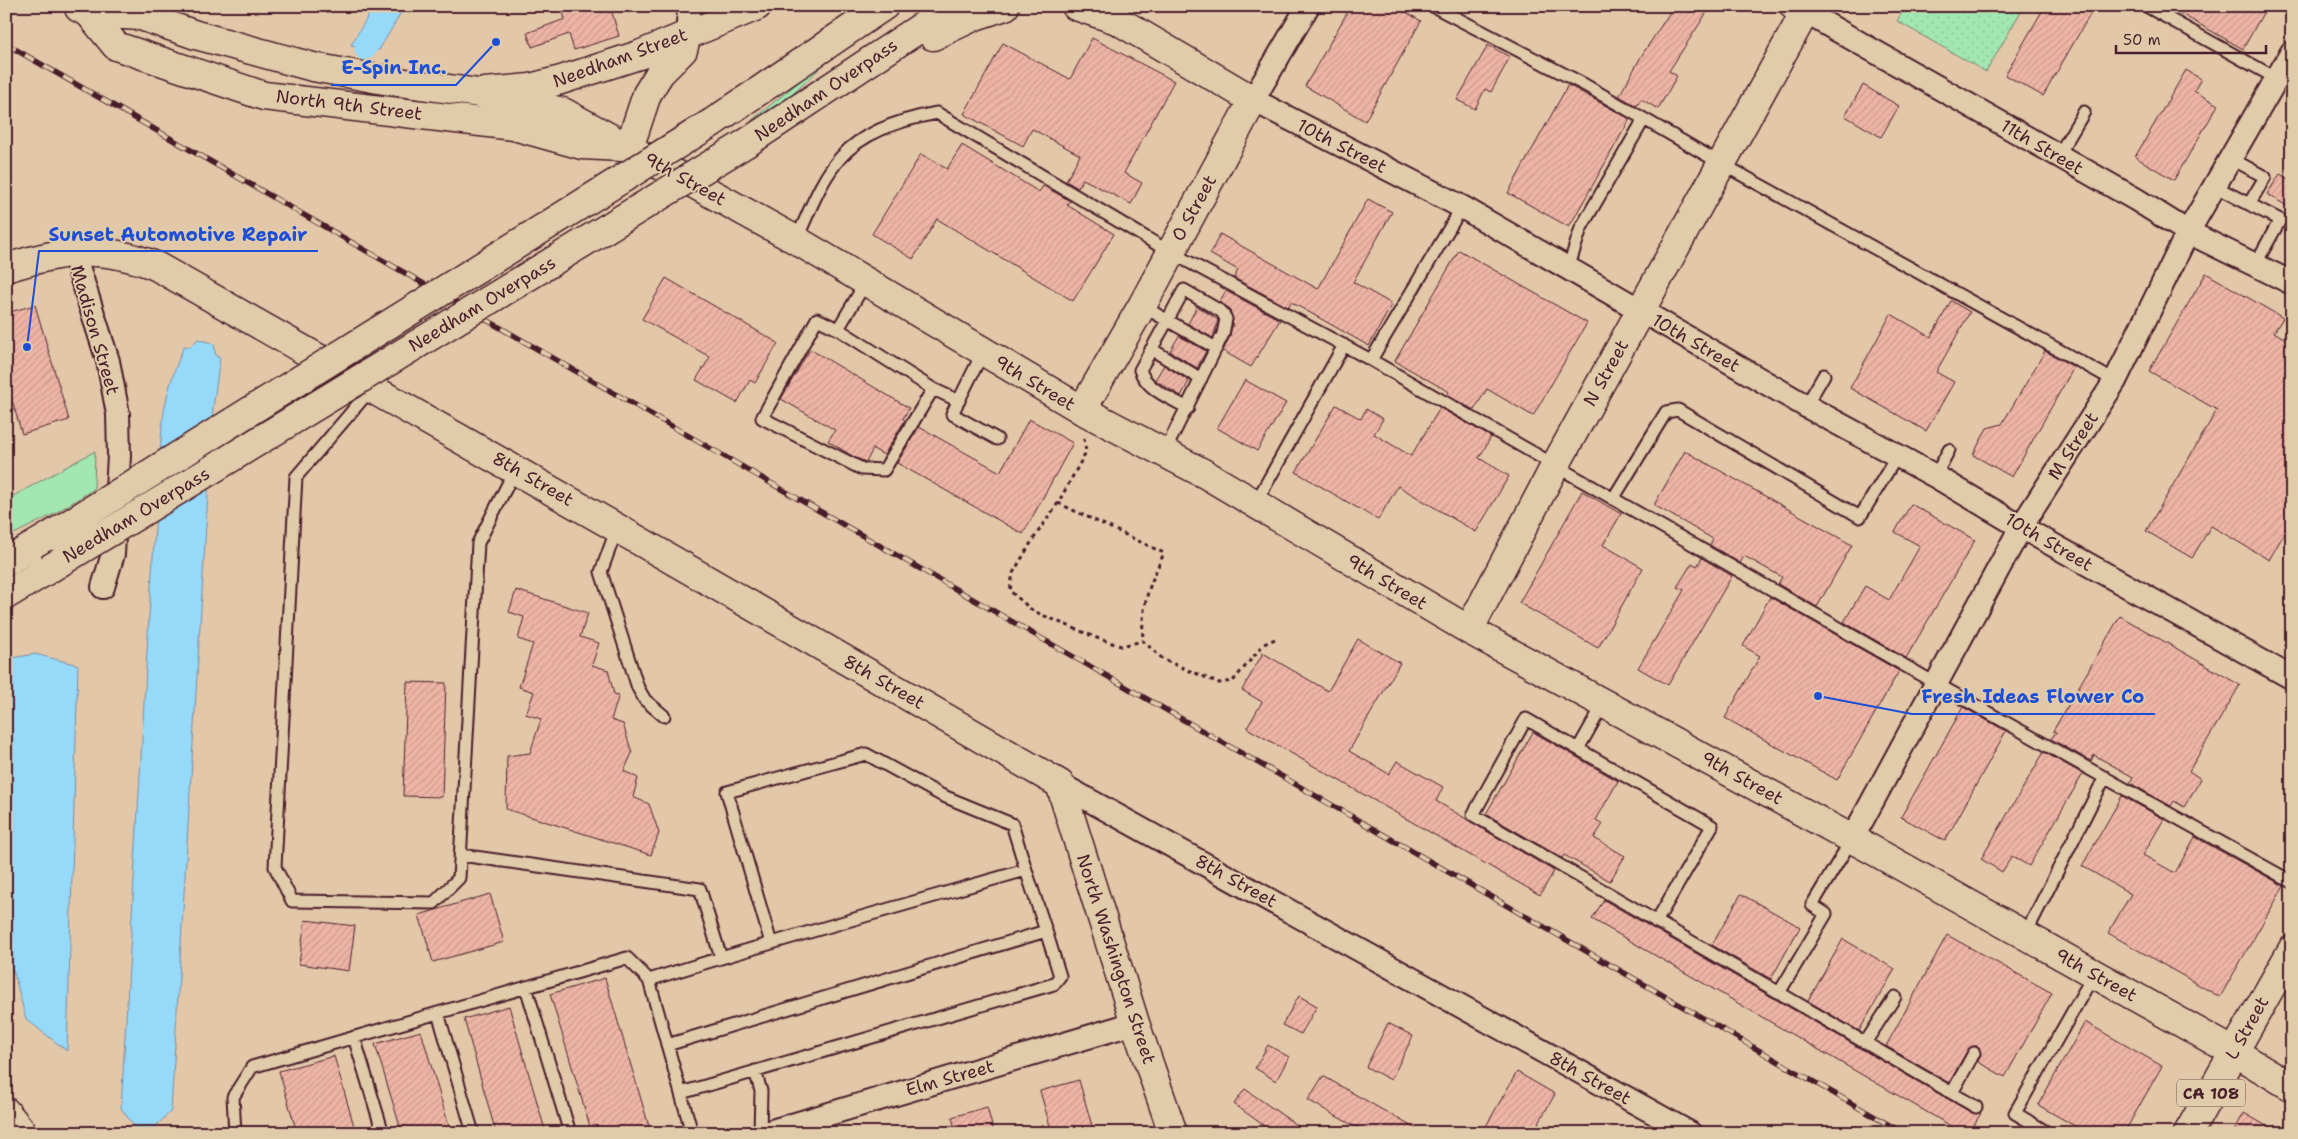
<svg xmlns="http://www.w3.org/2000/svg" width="2298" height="1139" viewBox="0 0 2298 1139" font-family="'Shantell Sans',sans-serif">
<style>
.grass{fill:url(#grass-dots);stroke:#76826e}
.garden{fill:#a2e6b2;stroke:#76826e}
.water{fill:#97d9f9;stroke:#788fa7}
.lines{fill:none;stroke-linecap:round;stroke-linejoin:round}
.canal{stroke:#97d9f9;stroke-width:21}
.building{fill:url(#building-hatch);stroke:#4a1f2b}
.service-casing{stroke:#4a1f2b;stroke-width:15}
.minor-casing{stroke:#4a1f2b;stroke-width:26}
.tertiary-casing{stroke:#4a1f2b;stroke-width:31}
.secondary-casing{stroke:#4a1f2b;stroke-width:31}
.primary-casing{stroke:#4a1f2b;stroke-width:31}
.motorway-casing{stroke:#4a1f2b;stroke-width:31}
.path{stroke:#4a1f2b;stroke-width:3;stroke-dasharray:4 4;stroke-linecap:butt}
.service{stroke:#e0cbaa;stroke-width:11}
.minor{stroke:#e0cbaa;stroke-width:22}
.tertiary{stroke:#e0cbaa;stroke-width:28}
.secondary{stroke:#e0cbaa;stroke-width:28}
.primary{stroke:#e0cbaa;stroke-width:28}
.motorway{stroke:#e0cbaa;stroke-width:28}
.rail-casing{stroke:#4a1f2b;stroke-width:5.5}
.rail{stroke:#e0cbaa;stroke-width:4;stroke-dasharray:11;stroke-linecap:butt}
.primary-bridge-casing{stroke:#4a1f2b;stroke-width:31;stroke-linecap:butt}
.primary-bridge{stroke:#e0cbaa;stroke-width:28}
.labels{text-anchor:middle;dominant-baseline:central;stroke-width:4;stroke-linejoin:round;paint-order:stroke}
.shield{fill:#e0cbaa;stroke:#775351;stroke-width:1}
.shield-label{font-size:16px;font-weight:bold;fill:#4a1f2b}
.street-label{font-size:18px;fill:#4a1f2b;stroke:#e0cbaa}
.leader{fill:none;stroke:#1d4ed8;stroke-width:2}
.callout-dot{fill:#1d4ed8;stroke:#e0cbaa;stroke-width:2}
.callout-label{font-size:19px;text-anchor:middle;font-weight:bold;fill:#1d4ed8;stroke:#e0cbaa;stroke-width:4;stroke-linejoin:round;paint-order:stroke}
</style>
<defs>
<pattern id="grass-dots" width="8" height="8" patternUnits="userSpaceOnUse" patternTransform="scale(1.25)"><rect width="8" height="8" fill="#a2e6b2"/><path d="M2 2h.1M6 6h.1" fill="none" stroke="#8dc599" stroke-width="1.8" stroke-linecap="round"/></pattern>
<pattern id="building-hatch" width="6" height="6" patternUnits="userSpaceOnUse" patternTransform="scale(1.25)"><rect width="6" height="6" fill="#eeb5a6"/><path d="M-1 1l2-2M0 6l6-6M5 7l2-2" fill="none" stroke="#ce9b8f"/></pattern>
</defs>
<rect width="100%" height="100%" fill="#e3c7a9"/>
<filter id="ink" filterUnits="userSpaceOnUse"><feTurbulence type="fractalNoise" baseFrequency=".02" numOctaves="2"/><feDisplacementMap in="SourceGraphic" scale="10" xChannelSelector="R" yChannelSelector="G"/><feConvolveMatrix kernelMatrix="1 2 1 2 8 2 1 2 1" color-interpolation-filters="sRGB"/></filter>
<g filter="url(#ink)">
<path class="grass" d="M1906,6H2024L1986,72L1897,21Z"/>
<path class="garden" d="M823,62L824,64L791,96L751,121Z
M95,451L94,489L52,515L6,538V500Z"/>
<path class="water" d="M374,6H405L379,50L351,45Z
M198,339L214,344L216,356L220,358L213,408L171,1111L152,1130L136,1129L121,1108L149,616L162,426C165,397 173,373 184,346L190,347Z
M35,654L78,665L67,1051L26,1019L14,973L6,957V659Z"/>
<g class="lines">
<path class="canal" d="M365,50L390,6"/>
</g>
<path class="building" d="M561,6H610L619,36L574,50L569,34L532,47L527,33L565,19Z
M1351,6H1396L1421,21L1365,121L1305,86Z
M1674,6H1711L1669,71L1677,76L1658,109L1641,99L1637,106L1619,96L1642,55Z
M2045,6H2095L2043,96L2005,75Z
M2167,6H2267L2243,49Z
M1092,38L1174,81L1124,173L1142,183L1131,204L1083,179L1078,188L1066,181L1080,155L1032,129L1023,146L964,114L1003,43L1070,79Z
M1488,45L1510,57L1491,92L1485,89L1475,109L1457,100Z
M2186,70L2201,79L2194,91L2218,105L2174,180L2135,157Z
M1568,85L1630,119L1569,227L1508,193Z
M1863,85L1899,106L1881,137L1845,116Z
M962,145L1039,192L1043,186L1058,194L1070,201L1067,205L1114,234L1073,301L937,219L913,259L872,234L921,154L947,169Z
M2280,174L2292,181V209L2267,194Z
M1368,199L1392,212L1353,282L1392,304L1369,346L1291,302L1288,307L1234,278L1238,270L1210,254L1220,234L1318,289Z
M1459,250L1587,323L1533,416L1487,389L1474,410L1447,395L1449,392L1395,361Z
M2206,273L2283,318L2274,332L2292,343V520L2269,560L2211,526L2192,558L2146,531L2217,410L2149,371Z
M666,278L778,343L755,383L750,380L737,403L696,380L710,357L642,319Z
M1226,291L1280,320L1251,367L1223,351L1230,336L1233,320L1229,308L1219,302Z
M1951,301L1970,312L1936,372L1954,382L1926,431L1850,388L1891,314L1931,337Z
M35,305L69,420L22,434L6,380V313Z
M1197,306L1218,320L1213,338L1188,324Z
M1179,336L1206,351L1197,368L1170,351Z
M810,349L909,408L903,419L905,420L884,455L873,449L866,462L854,457L828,441L835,430L781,399Z
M2045,351L2074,367L2012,477L1973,455L1987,428L2002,424Z
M1164,365L1189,381L1181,396L1155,380Z
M1245,380L1286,403L1257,451L1217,428Z
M1336,405L1361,419L1366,409L1383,419L1374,434L1411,456L1440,408L1491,437L1479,458L1509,476L1476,532L1398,486L1378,520L1296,472Z
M1029,419L1073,443L1023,534L897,463L919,427L1000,472Z
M1685,451L1852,545L1817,607L1778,584L1782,577L1744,556L1740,563L1710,545L1713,539L1654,505Z
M1582,491L1621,514L1603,545L1643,568L1598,648L1519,603Z
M1911,504L1975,540L1906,658L1844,622L1865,586L1889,600L1920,546L1895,532Z
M1702,558L1732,576L1668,685L1638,668L1684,590L1677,587L1692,563L1697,566Z
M516,590L588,613L580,637L599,643L592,665L608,670L614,694L619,695L611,720L623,724L632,753L624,771L638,778L633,797L649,804L659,833L651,855L506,809L507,756L530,753L541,719L526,714L534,692L519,687L533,644L518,639L524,617L509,612Z
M1770,597L1899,671L1837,780L1725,718L1760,656L1743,646Z
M2120,616L2240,685L2189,771L2201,779L2184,807L2174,801L2171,806L2130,783L2133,777L2094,755L2091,761L2051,739L2056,732L2053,731Z
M1358,639L1400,663L1349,751L1389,774L1397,761L1443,787L1436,801L1554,871L1540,895L1247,728L1262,702L1242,690L1263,653L1328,691Z
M407,682L446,683L442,797L403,796Z
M1963,707L2006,731L1945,841L1901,817Z
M1533,732L1618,781L1596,820L1603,824L1594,838L1625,856L1610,881L1564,855L1562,858L1486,814Z
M2044,752L2083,774L2029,866L2012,856L2002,872L1981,859Z
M2122,796L2164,819L2143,855L2175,873L2195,837L2284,886L2220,997L2108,933L2131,894L2082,866Z
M490,894L504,942L433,962L419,915Z
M1741,894L1800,927L1771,979L1712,945Z
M1604,900L1972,1113H1981L1969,1133H1963L1592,919Z
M305,920L355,926L349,971L299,964Z
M1947,935L2052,993L2005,1077L1978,1062L1981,1053L1977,1046H1973L1968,1049L1949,1083L1886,1046Z
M1843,939L1895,969L1859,1031L1808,1001Z
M605,978L651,1133H592L550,994Z
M1299,996L1317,1006L1301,1034L1282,1025Z
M509,1006L546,1133H496L464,1019Z
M2085,1022L2162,1066L2124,1133H2087L2038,1105Z
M1388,1023L1413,1036L1391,1080L1366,1067Z
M421,1031L451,1133H402L375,1044Z
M1268,1045L1289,1057L1276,1081L1255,1068Z
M334,1056L356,1133H297L279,1071Z
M1517,1072L1555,1094L1533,1133H1482Z
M1323,1076L1423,1133H1367L1334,1115L1308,1100Z
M1079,1080L1094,1133H1052L1040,1091Z
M1245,1089L1308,1133H1274L1234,1104Z
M987,1107L994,1133H956L952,1117Z
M2244,1113L2279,1133H2233Z"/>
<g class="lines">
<g class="service-casing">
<path id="service" d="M1433,6L1585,85L1722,164L2115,381
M2146,6L2292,87
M2058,156L2084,112
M2230,158L2265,177L2249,204
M2214,186L2280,220L2255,265
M796,240C809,213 820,180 841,157C864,131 904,119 937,113L1170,252L1371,360L1935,683L2292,882
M1568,269L1581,228L1644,119
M866,282L838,329L933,389L959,401
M1142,306L1216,348
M838,329L817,319L762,418L862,469L884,470L933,389
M1151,349L1201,379
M983,352L952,414L997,439
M1371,360L1462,207
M371,389L296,477L275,867L292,901L434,903L459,878L478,543L515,470
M1806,406L1824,375
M1164,453L1223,334L1226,319L1222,312L1184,290L1140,370C1147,390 1170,398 1188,408
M1935,476L1949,450
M1613,499L1666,412L1678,410L1860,517L1897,456
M1255,504L1344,345
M617,528L601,572L638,688L645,700L664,716
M1578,749L1604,703
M461,855L700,889L721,958
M1656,922L1712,826L1526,719L1473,815L1976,1107
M2025,935L2105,777
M649,980C774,941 900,906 1026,870L1012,824L941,795L866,754L727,792L771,943
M526,987L570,1133
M1779,993L1826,914L1812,905L1852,839
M438,1013L473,1133
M354,1037L383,1133
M1865,1043L1895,997
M667,1045L1046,931L1026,870
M755,1071L761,1091L760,1133
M681,1093L1054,984L1060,976L1046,931
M1952,1093L1974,1053
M235,1133L233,1097L252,1067L627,958L649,980L692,1133
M2048,1133L2015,1113L2094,974"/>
</g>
<g class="minor-casing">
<path id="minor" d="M687,6L689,12L687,34
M1308,6L1253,100L1462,207L1806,406L1935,476L2021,527L2292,678
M1805,12L2137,200L2188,232L2292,283
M73,251L108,361L118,414L119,456L113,554L103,587
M1060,784L1690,1133
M1852,839L2021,527L2115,381L2188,232L2292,52
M765,1133L1135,1023"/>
</g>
<g class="tertiary-casing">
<path id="tertiary" d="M485,92L530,88L561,80L639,55L757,6
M629,148L647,94L660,73L683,50L687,34
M6,268C64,250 98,244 156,266L617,528L1060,784L1135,1023L1173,1133
M1082,410L1142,306L1253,100L1117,20L1102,6
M1469,630L1555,466L1805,12L1794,6"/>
</g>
<g class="secondary-casing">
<path id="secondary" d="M79,8L89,13L116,46L264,96L514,126L582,145L622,147
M89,13L141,16L196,35L313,67L384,80L479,93L563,112L796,240L1082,410L1205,474L1469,630L1876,852L2234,1052"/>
</g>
<g class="primary-casing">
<path id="primary" d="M1076,6L1117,20
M933,36L975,16L1005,6
M713,122L884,6
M748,142L953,6
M6,562L50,536
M6,595L49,569
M2234,1052L2292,1087
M2188,1133L2292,950"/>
</g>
<g class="motorway-casing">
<path id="motorway" d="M6,1112L23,1133"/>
</g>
<path class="path" d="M1084,438L1086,452L1058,503L1032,541L1013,573L1010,591L1033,611L1097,638L1121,646L1143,641L1164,660L1219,683L1233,681L1264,644L1275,639
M1058,503L1164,553C1149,587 1141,603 1143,641"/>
<use href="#service" class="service"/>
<use href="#minor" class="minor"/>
<use href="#tertiary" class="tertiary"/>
<use href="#secondary" class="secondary"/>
<use href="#primary" class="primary"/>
<use href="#motorway" class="motorway"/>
<g class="rail-casing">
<path id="rail" d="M6,44L1903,1133"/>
</g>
<use href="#rail" class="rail"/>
<g class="primary-bridge-casing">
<path id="primary-bridge" d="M50,536L713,122
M49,569L748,142"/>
</g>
<use href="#primary-bridge" class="primary-bridge"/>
</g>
</g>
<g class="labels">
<rect class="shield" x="2177" y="1079.5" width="68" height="27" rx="4"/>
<g class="shield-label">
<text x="2211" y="1093">CA 108</text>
</g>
<g class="street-label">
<text transform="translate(620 58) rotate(-20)">Needham Street</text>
<text transform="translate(826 90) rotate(-34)">Needham Overpass</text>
<text transform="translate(349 105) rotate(7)">North 9th Street</text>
<text transform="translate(1342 146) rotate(27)">10th Street</text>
<text transform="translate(2042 147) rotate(30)">11th Street</text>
<text transform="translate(685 179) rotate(29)">9th Street</text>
<text transform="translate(1194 208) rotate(-61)">O Street</text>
<text transform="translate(482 304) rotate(-31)">Needham Overpass</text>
<text transform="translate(95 330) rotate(74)">Madison Street</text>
<text transform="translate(1696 343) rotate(30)">10th Street</text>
<text transform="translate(1606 373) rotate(-61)">N Street</text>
<text transform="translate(1035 383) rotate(31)">9th Street</text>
<text transform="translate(2073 446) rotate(-57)">M Street</text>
<text transform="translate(533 479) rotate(30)">8th Street</text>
<text transform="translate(136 515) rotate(-31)">Needham Overpass</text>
<text transform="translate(2049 542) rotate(30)">10th Street</text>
<text transform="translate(1387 582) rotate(31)">9th Street</text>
<text transform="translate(884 682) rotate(30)">8th Street</text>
<text transform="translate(1742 778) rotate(29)">9th Street</text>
<text transform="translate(1236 881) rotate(29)">8th Street</text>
<text transform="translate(1116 959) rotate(72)">North Washington Street</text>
<text transform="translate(2096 975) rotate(29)">9th Street</text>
<text transform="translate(2247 1028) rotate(-61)">L Street</text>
<text transform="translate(950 1078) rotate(-16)">Elm Street</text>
<text transform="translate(1590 1078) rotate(29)">8th Street</text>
</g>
</g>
<path class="leader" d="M496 42L456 85H331M27 347L39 251H318M1818 696L1912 714H2155"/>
<g class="callout-dot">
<circle cx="496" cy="42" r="5"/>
<circle cx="27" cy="347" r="5"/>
<circle cx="1818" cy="696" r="5"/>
</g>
<g class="callout-label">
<text x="394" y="74">E-Spin Inc.</text>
<text x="178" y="241">Sunset Automotive Repair</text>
<text x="2033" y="703">Fresh Ideas Flower Co</text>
</g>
<rect width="2298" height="1139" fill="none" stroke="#e0cbaa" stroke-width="25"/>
<rect x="12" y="12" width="2273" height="1114" fill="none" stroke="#4a1f2b" stroke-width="2" filter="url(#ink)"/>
<path d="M2116 45v8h150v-8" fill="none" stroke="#4a1f2b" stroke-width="2.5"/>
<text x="2123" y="45" font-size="15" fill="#4a1f2b" stroke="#e0cbaa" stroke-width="4" paint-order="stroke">50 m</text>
</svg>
